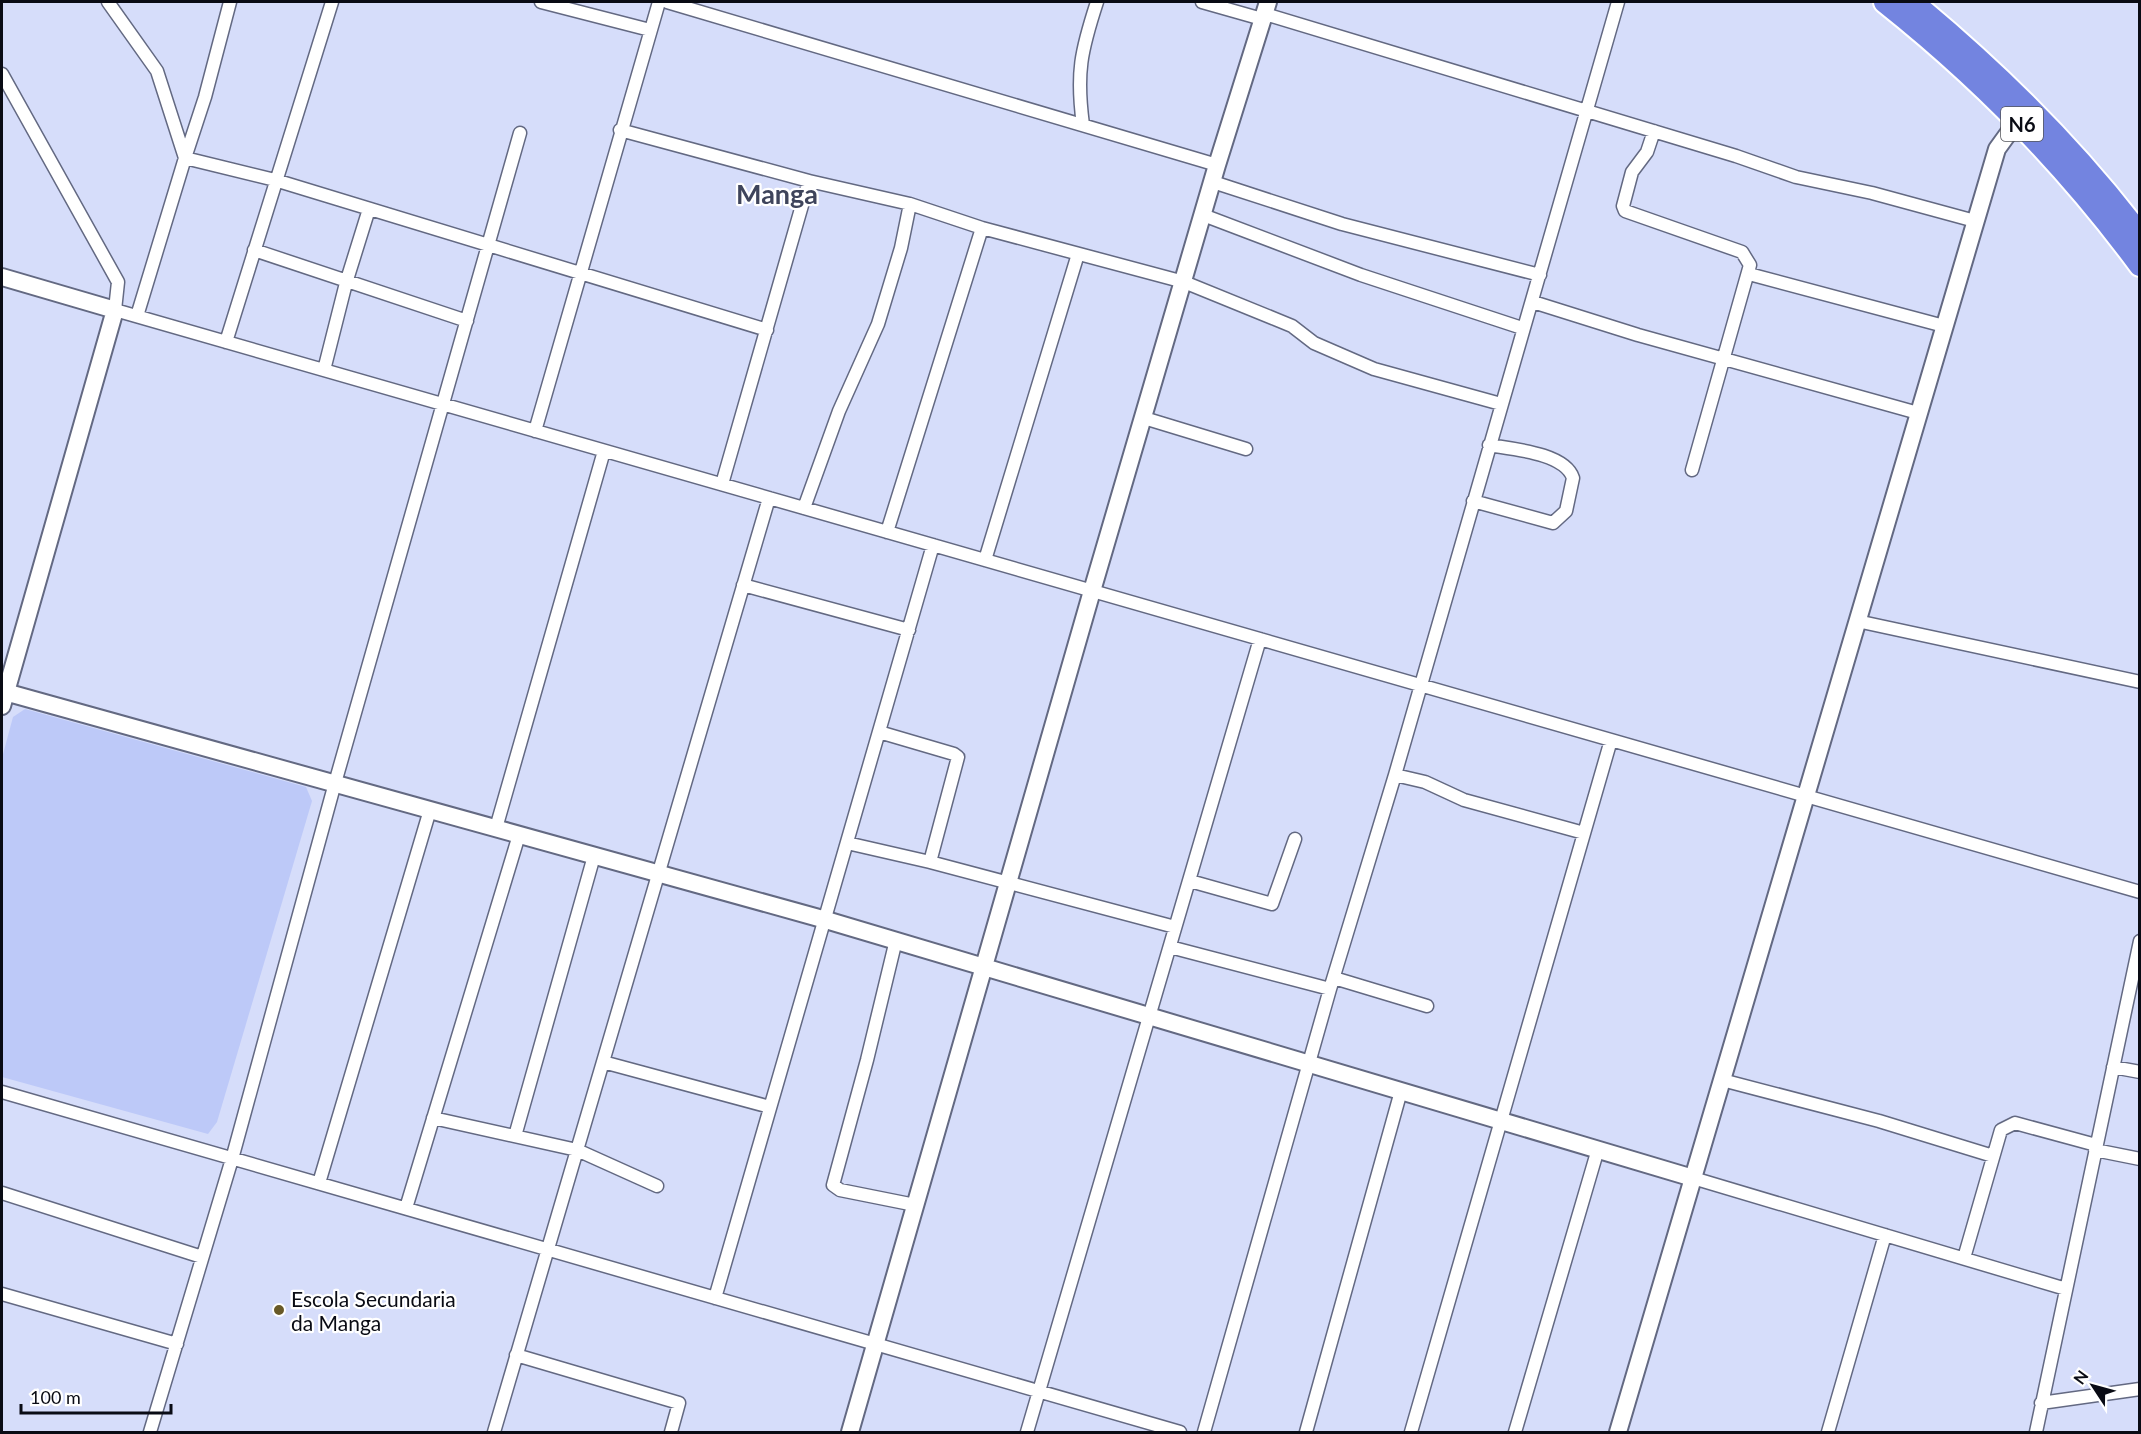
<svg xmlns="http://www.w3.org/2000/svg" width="2141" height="1434" viewBox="0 0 2141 1434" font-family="Lato,sans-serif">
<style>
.green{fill:#bdc9f8}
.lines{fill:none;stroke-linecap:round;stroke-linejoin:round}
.street-casing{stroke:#636982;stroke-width:15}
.secondary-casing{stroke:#636982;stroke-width:20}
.highway-casing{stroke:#fff;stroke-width:26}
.street{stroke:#fff;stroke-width:12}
.secondary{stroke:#fff;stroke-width:16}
.highway{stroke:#7384e0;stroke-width:22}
.poi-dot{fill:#685927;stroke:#fff;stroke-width:2}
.labels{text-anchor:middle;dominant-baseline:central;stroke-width:4.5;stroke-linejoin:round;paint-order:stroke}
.shield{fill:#fff;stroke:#53545a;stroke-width:1.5}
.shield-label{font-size:20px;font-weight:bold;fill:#090b14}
.poi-label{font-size:21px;fill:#090b14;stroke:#fff;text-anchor:start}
.district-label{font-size:27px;font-weight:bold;fill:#3e445b;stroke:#fff}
</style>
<rect width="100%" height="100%" fill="#d6ddfa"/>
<path class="green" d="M25,709L306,787L312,801L217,1122L208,1134L2,1077V758L13,717Z"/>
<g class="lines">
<g class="street-casing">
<path id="street" d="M108,2L157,71L185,158L137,316
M230,2L205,97L185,158L275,180L767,330
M541,2L650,30
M667,2L1217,165
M1202,2L1262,19
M1265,14L1736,156L1796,177L1872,193L1975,221
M2,74L118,282L115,310L2140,892
M1083,125C1076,73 1081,51 1097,2
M620,130L809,181L910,204L982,228L1184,282L1275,319L1292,326L1314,343L1374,369L1501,404
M1654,131L1647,152L1632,172L1623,206L1625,211L1742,252L1750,265L1692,470
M1213,182L1342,224L1540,275
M1203,215L1361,275L1522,328
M254,250L467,321
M1749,274L1944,326
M1533,302L1638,335L1918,413
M226,342L332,2
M324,370L346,283L369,209
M1144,418L1246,449
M535,431L659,2
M722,484L809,181
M1473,501L1553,523L1566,511L1573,478C1565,453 1512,449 1489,445
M804,508L839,411L878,324L901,248L910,204
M887,532L982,228
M985,560L1078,254
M743,585L909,630
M1857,621L2140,682
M879,732L954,754L958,757L930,862
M1395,775L1425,782L1464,800L1584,833
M496,828L604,451
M847,843L930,862L1175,927
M1190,881L1272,904L1295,839
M896,940L867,1060L833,1185L840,1190L915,1205
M1170,947L1330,989
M1334,978L1427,1006
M603,1062L770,1107
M2113,1067L2140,1072
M1722,1080L1879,1121L1993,1156
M2,1092L1180,1432
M433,1118L577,1150L657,1186
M515,1136L594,856
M2095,1150L2140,1159
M1693,1178L2066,1289
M319,1183L430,810
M2,1193L202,1257
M406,1208L519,835
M1964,1258L2001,1130L2015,1123L2096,1145
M2,1294L177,1344
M715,1298L933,545
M516,1355L679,1403L671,1432
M2041,1403L2140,1389
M150,1432L232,1159L335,783L520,133
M494,1432L769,498
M1027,1432L1260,639
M1204,1432L1330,989L1395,775L1618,2
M1306,1432L1401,1091
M1411,1432L1611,740
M1515,1432L1598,1149
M1828,1432L1885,1235
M2036,1432L2140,941"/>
</g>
<g class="secondary-casing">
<path id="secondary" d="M2,277L115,310L2,706
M5,692L826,920L1693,1178
M850,1432L1092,591L1217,165L1268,2
M1618,1432L1997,149L2018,120"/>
</g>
<g class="highway-casing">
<path id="highway" d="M1885,2C1982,79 2067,166 2140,265
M1912,2C1997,72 2073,147 2140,235"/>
</g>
<use href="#street" class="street"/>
<use href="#secondary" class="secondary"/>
<use href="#highway" class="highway"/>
</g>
<circle class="poi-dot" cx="279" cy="1310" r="6"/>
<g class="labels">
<rect class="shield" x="2001" y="107" width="42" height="34" rx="4.5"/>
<g class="shield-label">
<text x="2022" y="124">N6</text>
</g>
<g class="poi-label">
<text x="291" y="1298">Escola Secundaria<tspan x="291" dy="24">da Manga</tspan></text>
</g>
<g class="district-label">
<text x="777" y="193">Manga</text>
</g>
</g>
<rect width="2141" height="1434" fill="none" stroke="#090b14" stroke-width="6"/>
<g transform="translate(2093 1386) rotate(306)" stroke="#ffffff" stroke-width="4.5" paint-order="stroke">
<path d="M0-4.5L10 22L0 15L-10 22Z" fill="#090b14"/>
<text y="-9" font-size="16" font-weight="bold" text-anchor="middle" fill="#090b14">N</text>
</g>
<path d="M21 1404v9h150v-9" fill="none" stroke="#090b14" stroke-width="3"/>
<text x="30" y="1404" font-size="18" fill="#090b14" stroke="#ffffff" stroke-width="4.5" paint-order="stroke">100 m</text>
</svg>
